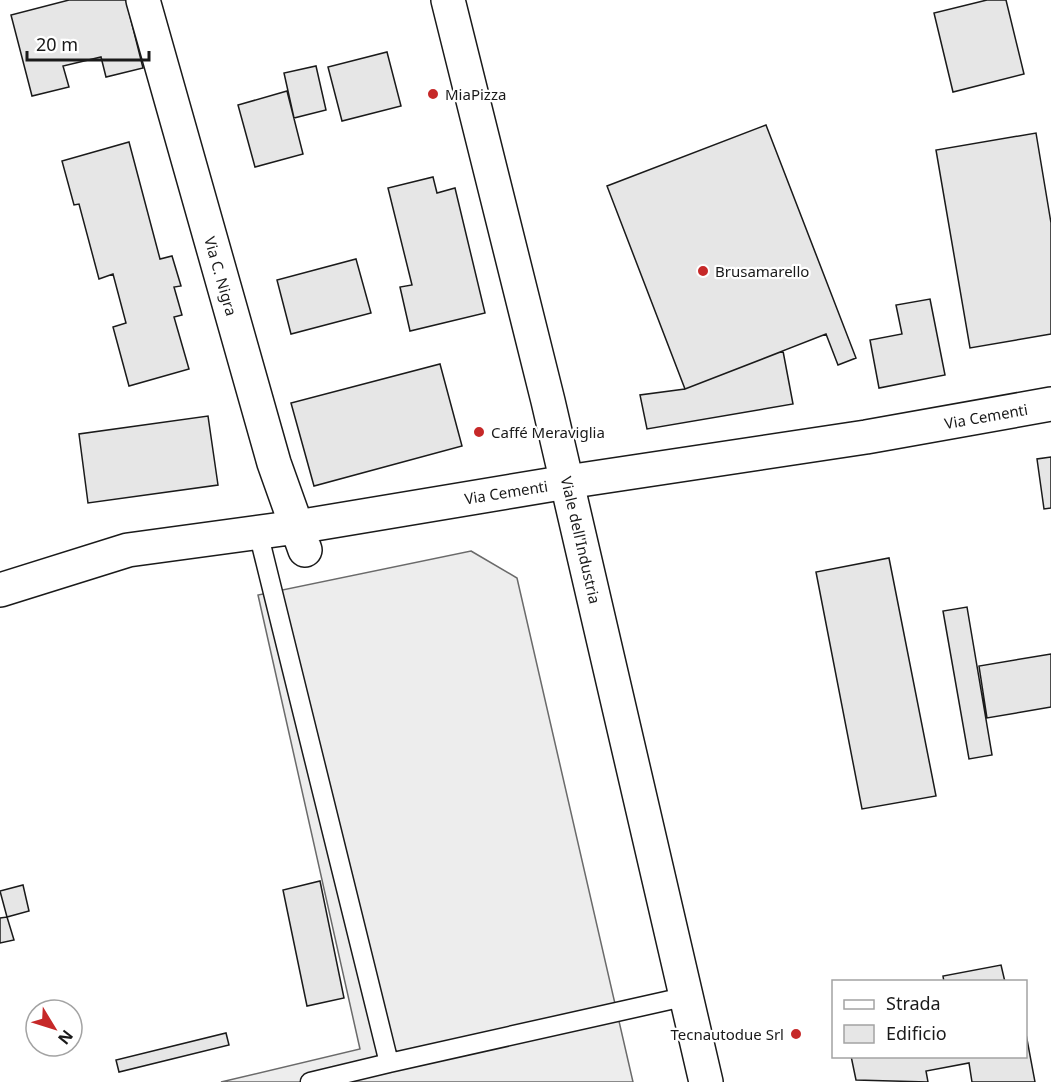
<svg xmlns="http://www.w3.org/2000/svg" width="1051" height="1082" viewBox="0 0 1051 1082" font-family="'Noto Sans',sans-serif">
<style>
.parking{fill:#ededed;stroke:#6a6a6a;stroke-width:1.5}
.building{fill:#e6e6e6;stroke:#1a1a1a;stroke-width:1.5}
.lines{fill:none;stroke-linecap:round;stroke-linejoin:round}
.service-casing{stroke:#1a1a1a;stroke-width:21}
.minor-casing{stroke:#1a1a1a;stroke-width:36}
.tertiary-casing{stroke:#1a1a1a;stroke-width:36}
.secondary-casing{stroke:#1a1a1a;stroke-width:36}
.service{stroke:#fff;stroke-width:18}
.minor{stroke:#fff;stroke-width:33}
.tertiary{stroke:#fff;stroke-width:33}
.secondary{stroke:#fff;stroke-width:33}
.poi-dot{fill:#c62828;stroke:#fff;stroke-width:2}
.labels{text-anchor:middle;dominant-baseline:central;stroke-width:4.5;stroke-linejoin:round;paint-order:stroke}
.poi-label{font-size:15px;fill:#1a1a1a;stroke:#fff;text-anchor:start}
.street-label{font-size:15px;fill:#1a1a1a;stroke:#fff}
</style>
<rect width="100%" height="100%" fill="#fff"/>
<path class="parking" d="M471,551L517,578L633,1082H221L360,1049L258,595Z"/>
<path class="building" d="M69,0H126L143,68L106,77L101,57L63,66L69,87L32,96L11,15Z
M987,0H1006L1024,74L953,92L934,13Z
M387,52L401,106L342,121L328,67Z
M316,66L326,110L294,118L284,73Z
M287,91L303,154L255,167L238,105Z
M766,125L856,358L838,365L826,334L685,389L607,186Z
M1036,133L1051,223V334L970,348L936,150Z
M129,142L160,259L172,256L181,286L174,287L182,315L174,317L189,369L129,386L113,327L126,323L113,274L99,279L79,204L74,205L62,161Z
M433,177L437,193L455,188L485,313L410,331L400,287L412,285L388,188Z
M356,259L371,313L291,334L277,280Z
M930,299L945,375L879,388L870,340L902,334L896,305Z
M783,351L793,404L647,429L640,395L685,389Z
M440,364L462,446L314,486L291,403Z
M208,416L218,485L88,503L79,434Z
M1051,457V508L1044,509L1037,459Z
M889,558L936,796L862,809L816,572Z
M967,607L992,755L969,759L943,611Z
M1051,654V707L987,718L979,666Z
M320,881L344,998L307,1006L283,890Z
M23,885L29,911L7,917L0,891Z
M7,917L14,940L0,943V918Z
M1001,965L1005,982H944L943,976Z
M226,1033L229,1045L119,1072L116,1060Z
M1026,1034L1035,1082H972L969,1063L926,1071L928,1082L856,1080L851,1056H1026Z"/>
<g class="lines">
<g class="service-casing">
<path id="service" d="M258,532L389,1063L688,996
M310,1082L389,1063"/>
</g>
<g class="minor-casing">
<path id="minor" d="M143,0L274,463L305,550
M0,590L128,550L297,527L567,482"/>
</g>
<g class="tertiary-casing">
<path id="tertiary" d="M567,482L866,437L1051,404"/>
</g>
<g class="secondary-casing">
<path id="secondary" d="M448,0L548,401L706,1082"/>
</g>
<use href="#service" class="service"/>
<use href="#minor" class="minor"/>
<use href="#tertiary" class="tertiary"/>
<use href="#secondary" class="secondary"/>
</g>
<g class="poi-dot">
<circle cx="433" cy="94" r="6"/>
<circle cx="703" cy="271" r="6"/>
<circle cx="479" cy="432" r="6"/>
<circle cx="796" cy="1034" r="6"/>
</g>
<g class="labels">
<g class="poi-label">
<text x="445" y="94">MiaPizza</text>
<text x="715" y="271">Brusamarello</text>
<text x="491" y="432">Caffé Meraviglia</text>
<text x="784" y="1034" text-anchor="end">Tecnautodue Srl</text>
</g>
<g class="street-label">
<text transform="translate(221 276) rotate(74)">Via C. Nigra</text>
<text transform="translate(986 416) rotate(-10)">Via Cementi</text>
<text transform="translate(506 492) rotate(-9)">Via Cementi</text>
<text transform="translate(581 540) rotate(77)">Viale dell'Industria</text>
</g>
</g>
<rect x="832" y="980" width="195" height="78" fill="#ffffff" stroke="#a3a3a3" stroke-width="1.5"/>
<rect x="844" y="1000" width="30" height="9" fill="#ffffff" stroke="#a3a3a3" stroke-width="1.5"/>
<text x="886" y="1010" font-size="18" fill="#1a1a1a">Strada</text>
<rect x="844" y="1025" width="30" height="18" fill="#e6e6e6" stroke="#a3a3a3" stroke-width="1.5"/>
<text x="886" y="1040" font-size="18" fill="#1a1a1a">Edificio</text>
<g transform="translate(54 1028) rotate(128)"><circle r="28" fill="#ffffff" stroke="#a3a3a3" stroke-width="1.5"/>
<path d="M0-4.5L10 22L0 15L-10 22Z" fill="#c62828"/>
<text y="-9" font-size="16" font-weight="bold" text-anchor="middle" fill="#1a1a1a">N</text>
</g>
<path d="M27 51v9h122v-9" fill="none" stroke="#1a1a1a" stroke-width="3"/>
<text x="36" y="51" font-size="18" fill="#1a1a1a" stroke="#ffffff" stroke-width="4.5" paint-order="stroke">20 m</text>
</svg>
